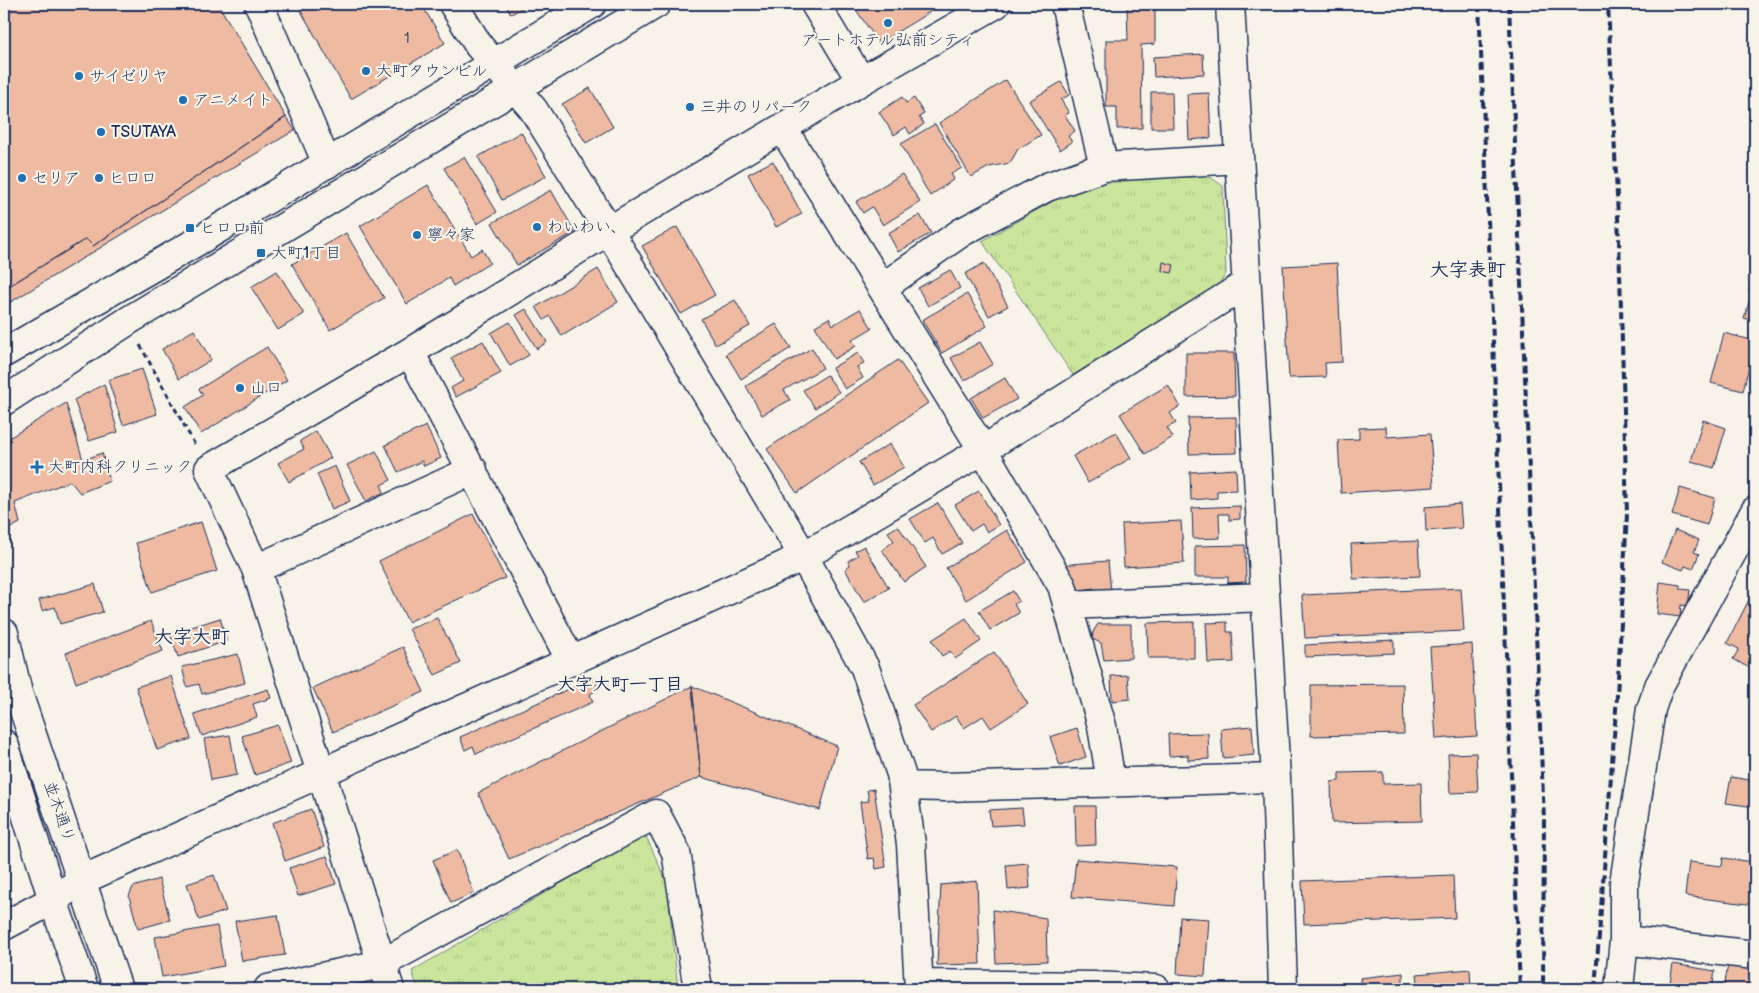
<svg xmlns="http://www.w3.org/2000/svg" width="1759" height="993" viewBox="0 0 1759 993" font-family="'Balsamiq Sans','Klee One',sans-serif">
<style>
.park{fill:url(#park-tufts);stroke:#738a7d}
.building{fill:#eebaa1;stroke:#1b2f5e}
.lines{fill:none;stroke-linecap:round;stroke-linejoin:round}
.minor-casing{stroke:#1b2f5e;stroke-width:31}
.tertiary-casing{stroke:#1b2f5e;stroke-width:31}
.path{stroke:#1b2f5e;stroke-width:3;stroke-dasharray:5 4;stroke-linecap:butt}
.minor{stroke:#f7f3e8;stroke-width:28}
.tertiary{stroke:#f7f3e8;stroke-width:28}
.rail{stroke:#1b2f5e;stroke-width:4;stroke-dasharray:8 4;stroke-linecap:butt}
.poi-dot{fill:#1f6fb2;stroke:#f7f3e8;stroke-width:2}
.labels{text-anchor:middle;dominant-baseline:central;stroke-width:4.5;stroke-linejoin:round;paint-order:stroke}
.number-label{font-size:14px;fill:#50526f}
.poi-label{font-size:16px;fill:#1b2f5e;stroke:#f7f3e8;text-anchor:start}
.street-label{font-size:16px;fill:#1b2f5e;stroke:#f7f3e8}
.neighbourhood-label{font-size:18px;font-weight:bold;fill:#1b2f5e;stroke:#f7f3e8}
.quarter-label{font-size:19px;font-weight:bold;fill:#1b2f5e;stroke:#f7f3e8}
</style>
<defs>
<pattern id="park-tufts" width="24" height="20" patternUnits="userSpaceOnUse" patternTransform="scale(1.25)"><rect width="24" height="20" fill="#cbe69c"/><path d="M3 7l-1-3M5 7V3M7 7l1-3M15 17l-1-3M17 17v-4M19 17l1-3" fill="none" stroke="#aec689"/></pattern>
</defs>
<rect width="100%" height="100%" fill="#f7f3e8"/>
<filter id="ink" filterUnits="userSpaceOnUse"><feTurbulence type="fractalNoise" baseFrequency=".02" numOctaves="2"/><feDisplacementMap in="SourceGraphic" scale="10" xChannelSelector="R" yChannelSelector="G"/><feConvolveMatrix kernelMatrix="1 2 1 2 8 2 1 2 1" color-interpolation-filters="sRGB"/></filter>
<g filter="url(#ink)">
<path class="park" d="M1117,177H1210L1223,186L1226,273L1219,285L1073,375L982,241L1080,186Z
M645,834L667,883L678,989H418L412,971Z"/>
<path class="building" d="M4,4H218L286,117L93,246L86,239L4,289Z
M297,4H421L445,43L351,99Z
M505,4H530L511,14Z
M852,4H943L879,43Z
M1127,6H1155V44L1141,45L1142,128L1117,129V107H1106V40H1128Z
M1203,54L1204,74L1154,77L1153,57Z
M1006,80L1041,135L1018,149L1010,163L989,167L971,177L939,123Z
M1061,82L1069,95L1061,100L1069,113L1065,115L1075,131L1068,136L1072,142L1060,150L1029,101Z
M590,88L613,127L586,143L562,104Z
M1151,92H1172L1173,128H1151Z
M1209,93L1211,138L1189,140L1187,94Z
M902,97L906,103L914,98L924,114L919,117L924,124L910,134L906,127L894,135L879,112Z
M286,117L295,130L4,306V289L86,239L93,246Z
M935,124L962,168L951,174L954,179L930,196L901,144Z
M521,132L546,176L502,200L478,157Z
M464,157L497,212L477,224L444,168Z
M773,161L802,214L776,227L748,174Z
M902,174L920,202L883,225L872,207L863,213L856,202Z
M428,185L471,256L482,249L490,263L453,286L449,278L407,304L360,226Z
M551,190L575,232L517,265L492,223Z
M920,215L931,233L898,252L888,233Z
M677,227L715,295L681,314L642,246Z
M346,233L384,298L330,330L292,264Z
M1163,262L1174,265L1172,273L1162,271Z
M984,263L1008,306L989,316L965,274Z
M1337,263L1342,362L1325,363L1326,377L1289,378L1283,266Z
M598,269L618,302L562,336L550,316L544,320L536,307Z
M950,270L960,288L928,306L918,288Z
M277,271L304,314L278,330L251,287Z
M1755,277V294L1749,291Z
M967,294L987,326L942,353L922,320Z
M1750,299L1755,301V321L1744,318Z
M735,300L750,326L716,345L701,319Z
M526,309L547,342L537,349L516,315Z
M860,309L872,328L852,340L856,346L834,359L815,326L829,318L833,325Z
M510,322L529,355L510,366L491,333Z
M776,324L791,348L741,379L726,354Z
M194,330L211,360L179,379L162,349Z
M1724,333L1755,341L1743,391L1711,383Z
M483,341L501,373L456,397L451,388L463,381L451,358Z
M980,342L993,364L964,381L951,358Z
M267,347L287,380L201,434L185,407L203,395L199,389Z
M812,348L823,368L784,390L790,400L762,415L746,386Z
M858,353L864,363L857,367L863,378L845,389L832,368Z
M1186,353H1234L1235,396L1186,397Z
M898,360L928,403L797,493L767,449Z
M142,369L157,414L123,425L108,380Z
M827,375L839,392L815,408L803,390Z
M1005,378L1017,399L983,418L971,398Z
M104,384L118,432L89,441L74,400Z
M1168,385L1180,406L1170,413L1176,423L1167,428L1173,437L1145,454L1120,414Z
M66,403L83,460L102,453L110,481L80,493L70,481L15,503L20,523L5,531L4,525V455L9,438Z
M1236,417L1237,453L1189,454L1188,418Z
M1703,420L1726,428L1714,468L1691,461Z
M426,426L441,458L424,466L422,461L398,472L385,445Z
M1386,427L1387,437L1430,434L1434,487L1341,493L1338,440L1359,439V428Z
M316,431L331,458L289,482L278,463L304,449L300,441Z
M1116,432L1131,458L1088,483L1073,456Z
M890,444L904,467L873,485L859,462Z
M376,451L391,480L381,485L384,492L366,501L347,465Z
M335,466L350,501L332,509L317,474Z
M1236,469L1237,490L1217,491V498L1191,500L1190,472Z
M1680,488L1715,498L1707,525L1672,515Z
M979,491L999,525L987,532L982,524L971,531L955,505Z
M938,503L962,543L942,554L933,538L925,543L910,519Z
M1460,504L1462,528L1426,531L1425,507Z
M1240,506V519L1229,520V514H1219L1220,538L1193,539L1192,508Z
M473,514L505,578L408,622L379,561Z
M1181,521L1184,563L1124,567L1122,524Z
M201,522L217,571L152,592L136,543Z
M898,526L926,567L904,582L882,550L894,541L888,532Z
M1007,530L1027,562L966,600L946,568Z
M1675,530L1699,540L1694,552L1699,554L1693,569L1685,566L1683,570L1662,562Z
M1418,541L1420,576L1353,579L1351,544Z
M1245,545L1246,582L1228,583V577H1195V546Z
M864,546L889,588L864,602L845,569L850,565L848,561L858,555L855,551Z
M1108,561L1111,592L1095,595L1094,588L1075,591L1060,565Z
M1660,582L1680,585V589L1690,590L1688,606L1681,605L1680,617L1657,614Z
M95,584L103,612L60,624L55,607L42,611L39,600Z
M1461,588L1464,631L1305,638L1302,595Z
M1755,588V671L1733,659L1739,649L1727,643Z
M1013,591L1019,601L1014,604L1019,613L990,630L979,611Z
M220,618L227,641L178,657L170,634Z
M437,618L461,663L435,675L409,629Z
M966,618L981,641L955,659L950,651L942,656L932,640Z
M151,621L163,651L76,683L66,653Z
M1194,622V658H1148L1147,623Z
M1227,622V632H1232L1234,662L1208,663L1206,623Z
M1098,624H1131V658L1104,660L1101,643L1092,639L1093,632Z
M1394,640V653L1305,657V645Z
M1472,644L1477,736L1436,739L1430,647Z
M403,647L424,692L333,732L313,688Z
M994,652L1028,704L991,728L983,716L964,728L956,716L931,732L913,705Z
M238,654L245,683L202,694L199,684L187,687L182,667Z
M1128,675L1130,699L1112,701L1111,676Z
M171,676L191,739L157,750L136,687Z
M594,678L599,689L590,694L593,702L476,754L473,746L465,750L460,737Z
M1403,684L1404,734L1311,736V685Z
M692,686L701,777L509,859L478,793Z
M692,686L837,746L820,810L701,777Z
M268,689L271,698L253,704L257,717L202,736L194,714Z
M278,725L291,763L255,775L242,736Z
M1252,726L1254,755L1223,758L1221,729Z
M1077,728L1086,757L1060,766L1050,737Z
M1208,733L1209,759L1188,760V755L1169,756L1168,734Z
M230,735L237,775L211,780L204,739Z
M1476,753L1478,792L1450,793L1448,754Z
M1383,772V784L1421,783L1422,821L1332,823L1331,782L1339,781V773Z
M1731,777L1755,781V807L1726,803Z
M874,789L886,867L876,869L874,858L868,859L860,802L869,801L867,790Z
M1075,806H1095L1096,845L1076,846Z
M1022,808L1024,824L991,826L989,810Z
M311,809L324,847L285,861L272,823Z
M457,850L474,893L451,903L433,860Z
M327,856L336,884L298,896L289,868Z
M1723,858L1755,862V905L1685,896L1689,862L1722,866Z
M1076,859L1177,867L1174,906L1072,897Z
M1028,863L1030,888L1008,890L1006,865Z
M214,875L226,911L199,920L187,884Z
M1453,875L1455,918L1304,924L1302,881Z
M159,879L170,920L138,929L129,896L133,887Z
M977,881L980,964L937,965L941,885Z
M993,910L1046,918L1047,961L996,963Z
M278,915L285,955L242,961L235,921Z
M1180,917L1209,919L1205,976L1177,974Z
M217,926L224,966L162,977L155,937Z
M1673,964L1715,971L1712,989H1669Z
M1728,964L1755,969V989H1724Z
M1470,969L1471,989H1419L1417,974Z
M1403,973V989H1361L1360,978Z"/>
<g class="lines">
<g class="minor-casing">
<path id="minor" d="M259,4L327,164
M453,4L479,46L533,109L609,231L803,555L865,668L901,774L911,844L919,989
M815,4L861,81
M1065,4L1104,167
M1230,4L1276,778L1283,989
M783,129L983,450L1062,586L1102,726L1111,782
M883,287L962,232L1047,187L1104,167L1239,159
M410,352L571,661
M256,569L473,470
M1067,605L1265,597
M903,786L944,787L1276,778
M4,926L53,900L82,880L785,565L823,545L983,450L1246,284
M1624,940L1755,955
M919,984L1094,986L1156,989
M268,989L381,964L656,814L676,852L698,989
M390,989L256,569L209,469L410,352L590,242L861,81L996,4
M1619,989L1624,940V883L1651,709L1659,686L1755,511"/>
</g>
<g class="tertiary-casing">
<path id="tertiary" d="M4,353L198,241L592,4
M4,401L131,319L656,4
M4,633L18,693L118,989
M4,744L53,900L84,989"/>
</g>
<path class="path" d="M140,345L195,445"/>
<use href="#minor" class="minor"/>
<use href="#tertiary" class="tertiary"/>
<path class="rail" d="M1479,4L1520,989
M1509,4L1544,820L1543,989
M1595,989L1617,696L1627,514L1619,239L1608,4"/>
</g>
</g>
<g class="poi-dot">
<circle cx="888" cy="23" r="5"/>
<circle cx="366" cy="71" r="5"/>
<circle cx="79" cy="76" r="5"/>
<circle cx="183" cy="100" r="5"/>
<circle cx="690" cy="107" r="5"/>
<circle cx="101" cy="132" r="5"/>
<circle cx="22" cy="178" r="5"/>
<circle cx="99" cy="178" r="5"/>
<circle cx="537" cy="227" r="5"/>
<rect x="185" y="223" width="10" height="10" rx="2.5"/>
<circle cx="417" cy="235" r="5"/>
<rect x="256" y="248" width="10" height="10" rx="2.5"/>
<circle cx="240" cy="388" r="5"/>
<path d="M34.5 459.5h5v5h5v5h-5v5h-5v-5h-5v-5h5z"/>
</g>
<g class="labels">
<g class="number-label">
<text x="407" y="38">1</text>
</g>
<g class="poi-label">
<text x="888" y="40" text-anchor="middle">アートホテル弘前シティ</text>
<text x="376" y="71">大町タウンビル</text>
<text x="89" y="76">サイゼリヤ</text>
<text x="193" y="100">アニメイト</text>
<text x="700" y="107">三井のリパーク</text>
<text x="111" y="132">TSUTAYA</text>
<text x="32" y="178">セリア</text>
<text x="109" y="178">ヒロロ</text>
<text x="547" y="227">わいわい、</text>
<text x="200" y="228">ヒロロ前</text>
<text x="427" y="235">寧々家</text>
<text x="271" y="253">大町1丁目</text>
<text x="250" y="388">山口</text>
<text x="48" y="467">大町内科クリニック</text>
</g>
<g class="street-label">
<text transform="translate(59 812) rotate(71)">並木通り</text>
</g>
<g class="neighbourhood-label">
<text x="620" y="684">大字大町一丁目</text>
</g>
<g class="quarter-label">
<text x="1468" y="270">大字表町</text>
<text x="192" y="637">大字大町</text>
</g>
</g>
<rect width="1759" height="993" fill="none" stroke="#f7f3e8" stroke-width="20"/>
<rect x="10" y="10" width="1739" height="973" fill="none" stroke="#1b2f5e" stroke-width="2" filter="url(#ink)"/>
</svg>
